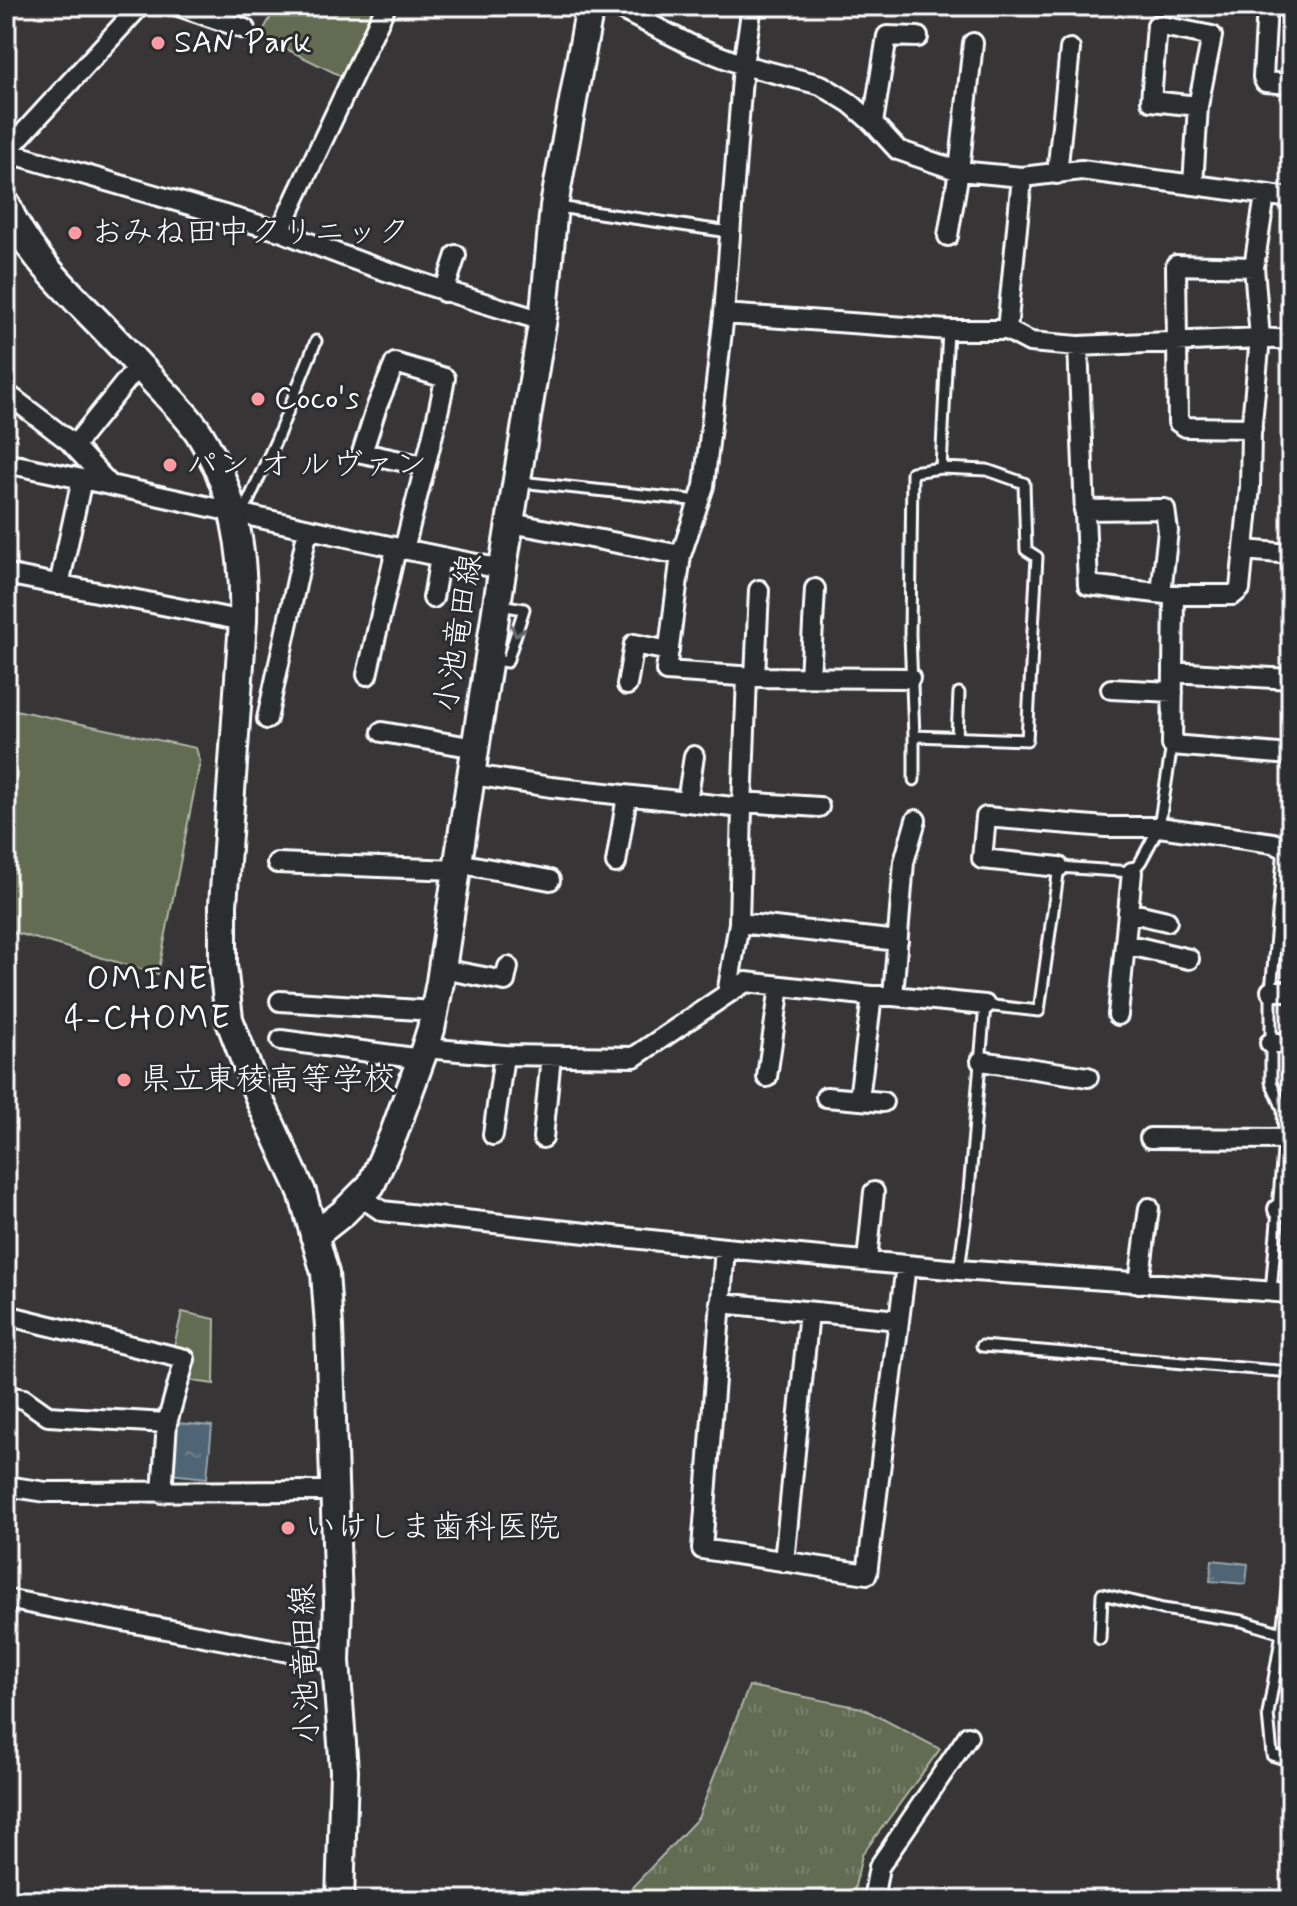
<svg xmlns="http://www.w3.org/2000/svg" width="1297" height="1906" viewBox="0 0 1297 1906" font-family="Mynerve,'Klee One',sans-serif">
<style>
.grass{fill:url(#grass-tufts);stroke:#b0b6a9;stroke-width:2}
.park{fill:#626c53;stroke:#b0b6a9;stroke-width:2}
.water{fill:url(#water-ripples);stroke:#96a3ac;stroke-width:2}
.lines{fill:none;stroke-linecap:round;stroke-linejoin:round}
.service-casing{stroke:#fff;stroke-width:15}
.minor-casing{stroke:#fff;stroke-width:24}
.secondary-casing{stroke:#fff;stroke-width:32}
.service{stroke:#2a2d2e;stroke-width:9}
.minor{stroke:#2a2d2e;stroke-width:18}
.secondary{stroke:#2a2d2e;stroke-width:26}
.oneway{stroke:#6a6c6d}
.poi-dot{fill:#ff9aa2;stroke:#2a2d2e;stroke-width:3}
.labels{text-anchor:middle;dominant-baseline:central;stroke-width:6;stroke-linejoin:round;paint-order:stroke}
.poi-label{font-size:32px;fill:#fff;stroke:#2a2d2e;text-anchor:start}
.street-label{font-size:32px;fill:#fff;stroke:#2a2d2e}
.neighbourhood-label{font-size:34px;letter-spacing:2px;fill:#fff;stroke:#2a2d2e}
</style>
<defs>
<pattern id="grass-tufts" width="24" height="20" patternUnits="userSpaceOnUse" patternTransform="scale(2)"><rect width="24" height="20" fill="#626c53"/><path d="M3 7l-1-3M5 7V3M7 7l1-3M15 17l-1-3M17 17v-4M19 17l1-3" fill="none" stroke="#7a826d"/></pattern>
<pattern id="water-ripples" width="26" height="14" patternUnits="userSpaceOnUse" patternTransform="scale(2)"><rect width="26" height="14" fill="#506574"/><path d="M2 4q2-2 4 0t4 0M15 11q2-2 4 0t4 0" fill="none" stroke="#6a7c89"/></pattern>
</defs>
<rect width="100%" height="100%" fill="#373536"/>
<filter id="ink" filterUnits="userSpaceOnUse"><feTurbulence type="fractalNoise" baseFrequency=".0125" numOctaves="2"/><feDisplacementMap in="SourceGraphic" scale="16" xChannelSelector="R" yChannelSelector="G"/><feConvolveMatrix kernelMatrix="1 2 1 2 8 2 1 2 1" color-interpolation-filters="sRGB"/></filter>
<g filter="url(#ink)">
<path class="grass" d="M749,1686L862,1708L940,1749L862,1855L852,1900H620L698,1818Z"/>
<path class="park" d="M277,6H381L347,79L260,36Z
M6,708L196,748L200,762L158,974L6,930Z
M182,1312L215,1319L214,1384L185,1380L193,1351L174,1346Z"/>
<path class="water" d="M177,1423L212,1426L207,1478L170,1474Z
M1212,1560L1248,1564L1246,1584L1210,1581Z"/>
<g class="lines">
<g class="service-casing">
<path id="service" d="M558,207L729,232
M941,468L987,470L1024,483L1026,550L1037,557L1027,740L914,736L910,635L912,472Z
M941,468L948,330
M520,482L700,501
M242,515L277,438L316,341
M490,659L507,662L524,609L500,605
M957,737L959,693
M914,780V736
M959,1270L968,1203L985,1005L1039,1011L1059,867L1132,872L1141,861L1159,827L1172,745
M1271,1292L1284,1139L1283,1109L1271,1082V991L1284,848L1286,849
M982,1346L1291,1372
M1291,1556L1282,1633L1268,1714L1272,1755L1291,1761
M1100,1639L1102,1594L1163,1609L1242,1621L1282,1633"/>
</g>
<g class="minor-casing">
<path id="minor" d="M178,6L245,29
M614,6L691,45L743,65L821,85L850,103L873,123L898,150L959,171L1022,177L1081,170L1291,198
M752,6L743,65L724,314L948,330H1007L1030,342L1078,346L1260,338L1291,340
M1267,6L1263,77L1265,82L1291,84
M873,123L887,36L918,37
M7,151L140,6
M6,152L280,231L386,6
M1057,174L1070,49
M1193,185L1198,106L1212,36L1157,25L1151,101L1198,106
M280,231C367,267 453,294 543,321
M948,236L959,171L973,43
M444,292L456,255
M724,314L704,486L681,555L666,671L755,677L910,678
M1007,330L1022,177
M1078,346L1088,585L1174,595L1172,745L1291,755
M6,393L69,441L109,484
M1252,428L1186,427L1178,422L1176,265L1254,267
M74,446L139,365
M6,463C172,497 336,537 502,569
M1084,510L1165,509L1168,531L1161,593
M511,523L681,555
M404,550C417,493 435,436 445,378L395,363L377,406L362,453L420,465L426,462
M1244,550L1291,554
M6,574L243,621
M59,585L82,479
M1174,595H1233L1240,589L1250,487L1251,433L1260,338L1254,267L1265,195
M433,598L440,557
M1173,672L1291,679
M367,675L396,549
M755,677L759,590
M810,677L815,589
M627,685L634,644L669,651
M1111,689L1173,692
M267,719L308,529
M382,732L476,748
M687,802L694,756
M742,802L819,807
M742,808L747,677
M277,863L456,870
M458,863L550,880
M616,863L627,796
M1059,867L982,859L986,817L1106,827H1159L1273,843L1284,848
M1128,912L1167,921
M739,923L898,941
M1125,944L1189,959
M442,969L505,981L508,967
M1271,991H1291
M727,994L746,982L872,996H893L985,1005
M893,996L904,862L916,820
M280,1001L434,1011
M1118,1015L1132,872
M281,1040L421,1059
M1270,1043H1291
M425,1048L504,1055L634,1057L727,994L739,923L742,808L551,787L473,775
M981,1061L1088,1077
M767,1077L780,986
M826,1097L883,1102
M859,1099L872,996
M493,1135L504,1055
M543,1138L551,1056
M1150,1138L1291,1139
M360,1196L382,1211L725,1248L959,1270L1291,1293
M1278,1209L1291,1211
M725,1248L702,1549L867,1574L906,1265
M867,1261L874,1192
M1139,1283L1149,1208
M720,1303L899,1320
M6,1315L185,1359L167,1423L162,1493
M6,1396L24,1399L48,1416L167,1423
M6,1486L46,1492L335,1491
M784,1562L809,1312
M6,1599L336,1661
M873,1900L879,1867L968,1736"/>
</g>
<g class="secondary-casing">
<path id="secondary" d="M6,204C24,248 59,282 91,315C116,340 139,366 163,391C175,404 189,418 199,433C235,490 245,554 243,621L223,905V965L229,1019L261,1103L302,1192L325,1273L329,1327L338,1603L336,1661L344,1771L340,1900
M314,1236L343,1213L371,1185L394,1133L425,1048L431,1029L440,982L497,604L544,312L554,206L590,6"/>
</g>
<use href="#service" class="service"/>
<use href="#minor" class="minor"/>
<use href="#secondary" class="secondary"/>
</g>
<defs><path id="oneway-chevron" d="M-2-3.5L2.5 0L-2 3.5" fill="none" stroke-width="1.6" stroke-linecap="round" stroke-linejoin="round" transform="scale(2)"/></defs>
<use class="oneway" href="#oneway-chevron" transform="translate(517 631) rotate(107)"/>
</g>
<g class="poi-dot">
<circle cx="158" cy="43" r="8"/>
<circle cx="75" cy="233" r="8"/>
<circle cx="258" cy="399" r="8"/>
<circle cx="170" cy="465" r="8"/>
<circle cx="124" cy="1080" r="8"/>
<circle cx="288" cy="1528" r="8"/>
</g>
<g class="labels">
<g class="poi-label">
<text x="174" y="43">SAN Park</text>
<text x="91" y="233">おみね田中クリニック</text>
<text x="274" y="399">Coco's</text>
<text x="186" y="465">パン オ ルヴァン</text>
<text x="140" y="1080">県立東稜高等学校</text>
<text x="304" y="1528">いけしま歯科医院</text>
</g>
<g class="street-label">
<text transform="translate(459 633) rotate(-81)">小池竜田線</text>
<text transform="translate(306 1664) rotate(-92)">小池竜田線</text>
</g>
<g class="neighbourhood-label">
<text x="148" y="979">OMINE<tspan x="148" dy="39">4-CHOME</tspan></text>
</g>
</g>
<rect width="1297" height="1906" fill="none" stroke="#2a2d2e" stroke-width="32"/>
<rect x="16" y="16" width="1265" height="1874" fill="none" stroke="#fff" stroke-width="3" filter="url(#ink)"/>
</svg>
